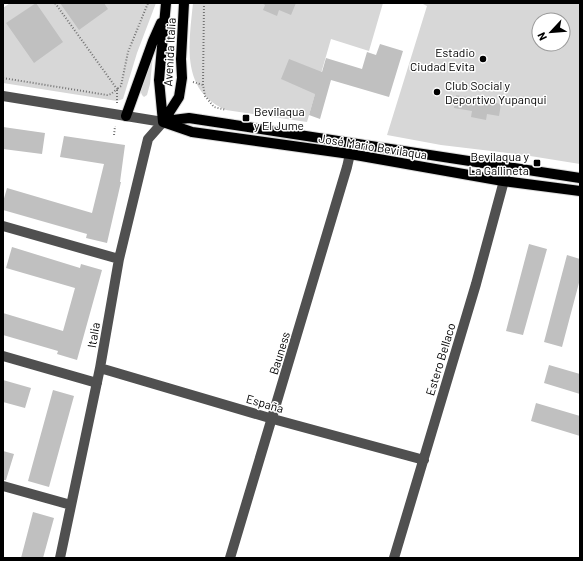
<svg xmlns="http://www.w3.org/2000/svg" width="583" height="561" viewBox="0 0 583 561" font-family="Barlow,sans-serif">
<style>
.green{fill:#d7d7d7;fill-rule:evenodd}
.building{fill:#c0c0c0}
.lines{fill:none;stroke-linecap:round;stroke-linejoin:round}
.major-casing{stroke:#dbdbdb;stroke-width:12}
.path{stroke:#727272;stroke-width:2;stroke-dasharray:1 2;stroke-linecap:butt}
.minor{stroke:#505050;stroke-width:10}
.major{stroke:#000;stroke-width:10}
.poi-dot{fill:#000;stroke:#fff;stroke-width:1.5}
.labels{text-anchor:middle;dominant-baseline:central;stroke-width:3;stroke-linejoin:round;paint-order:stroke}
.street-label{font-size:12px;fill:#000;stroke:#fff}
.poi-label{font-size:12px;fill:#000;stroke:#fff;text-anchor:end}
</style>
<rect width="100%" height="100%" fill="#fff"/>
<path class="green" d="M10,3H156L137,53L123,99L117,101L3,83V8Z
M193,3H383L369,51L331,39L307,122L226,110C180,90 189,44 193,3Z
M421,3H580V164L524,155L441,145L387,135L427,6ZM539,20H563V44H539Z
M153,55L150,84L147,95L144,97L142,95L140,90Z"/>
<path class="building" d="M36,3L63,42L34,63L6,23Z
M60,3H104L108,9L79,30Z
M262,3H296L291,15L279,10L277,16L263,10L265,5Z
M380,44L403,51L389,97L331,80L320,119L309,115L315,94L281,79L289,59L322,72L326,58L362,69L367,52L376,55Z
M456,95L501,104L499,116L487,114L486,120L471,117L472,111L454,108Z
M3,127L45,133L42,154L3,149Z
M64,136L125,145L120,182H121L107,243L86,238L87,234L3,210V202L7,188L92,213L104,164L60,157Z
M529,244L547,249L523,335L506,331Z
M12,247L80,268L81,264L102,270L77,360L57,354L58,351L3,335V313L63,331L75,288L6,268Z
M567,255L580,259V279L562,347L544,342Z
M549,365L580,374V394L544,383Z
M3,380L31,388L25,408L3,402Z
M53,390L74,396L49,487L28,481Z
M536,403L580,416V436L531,421Z
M3,451L14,454L6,480H3Z
M33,512L54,518L43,558H21Z"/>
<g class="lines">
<g class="major-casing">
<path id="major" d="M126,116L153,41L161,23
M165,121L189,118L580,178
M163,122L192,132L350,154L503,181L580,191
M163,122L179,97L182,78L181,59L184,3
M163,122L159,80L166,3"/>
</g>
<path class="path" d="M204,3L203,85L205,96L214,107L226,110
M3,78L107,95L111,94L117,89L55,3
M193,82L203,85
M117,103V89L121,86L128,52L148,3
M114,135L115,126"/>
<path class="minor" d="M3,96L163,122
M3,226L119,259
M3,356L97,383
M100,368L273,419L424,460
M3,486L71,505
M60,558L100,368L119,259L148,139L163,122
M230,558L347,167L350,154
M394,558L476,284L508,166"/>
<use href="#major" class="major"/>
</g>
<g class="poi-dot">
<circle cx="483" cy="59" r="4"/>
<circle cx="437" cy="92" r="4"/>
<rect x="242" y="114" width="8" height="8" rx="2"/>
<rect x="533" y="159" width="8" height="8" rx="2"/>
</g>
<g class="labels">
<g class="street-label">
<text transform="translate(169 52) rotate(-87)">Avenida Italia</text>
<text transform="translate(373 146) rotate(9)">José Mario Bevilaqua</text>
<text transform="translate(93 335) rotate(-80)">Italia</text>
<text transform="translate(279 353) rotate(-73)">Bauness</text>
<text transform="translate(440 359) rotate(-73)">Estero Bellaco</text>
<text transform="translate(265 403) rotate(16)">España</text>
</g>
<g class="poi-label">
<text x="475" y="52">Estadio<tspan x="475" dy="14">Ciudad Evita</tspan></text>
<text x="445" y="85" text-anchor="start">Club Social y<tspan x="445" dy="14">Deportivo Yupanqui</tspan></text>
<text x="254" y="111" text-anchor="start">Bevilaqua<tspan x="254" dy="14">y El Jume</tspan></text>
<text x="529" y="156">Bevilaqua y<tspan x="529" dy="14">La Gallineta</tspan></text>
</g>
</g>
<rect width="583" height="561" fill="none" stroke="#000000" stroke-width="8"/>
<g transform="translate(551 32) rotate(244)"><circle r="19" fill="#ffffff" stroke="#999999"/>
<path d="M0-3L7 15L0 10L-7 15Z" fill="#000000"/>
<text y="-6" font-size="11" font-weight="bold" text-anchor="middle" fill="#000000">N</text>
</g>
</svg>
